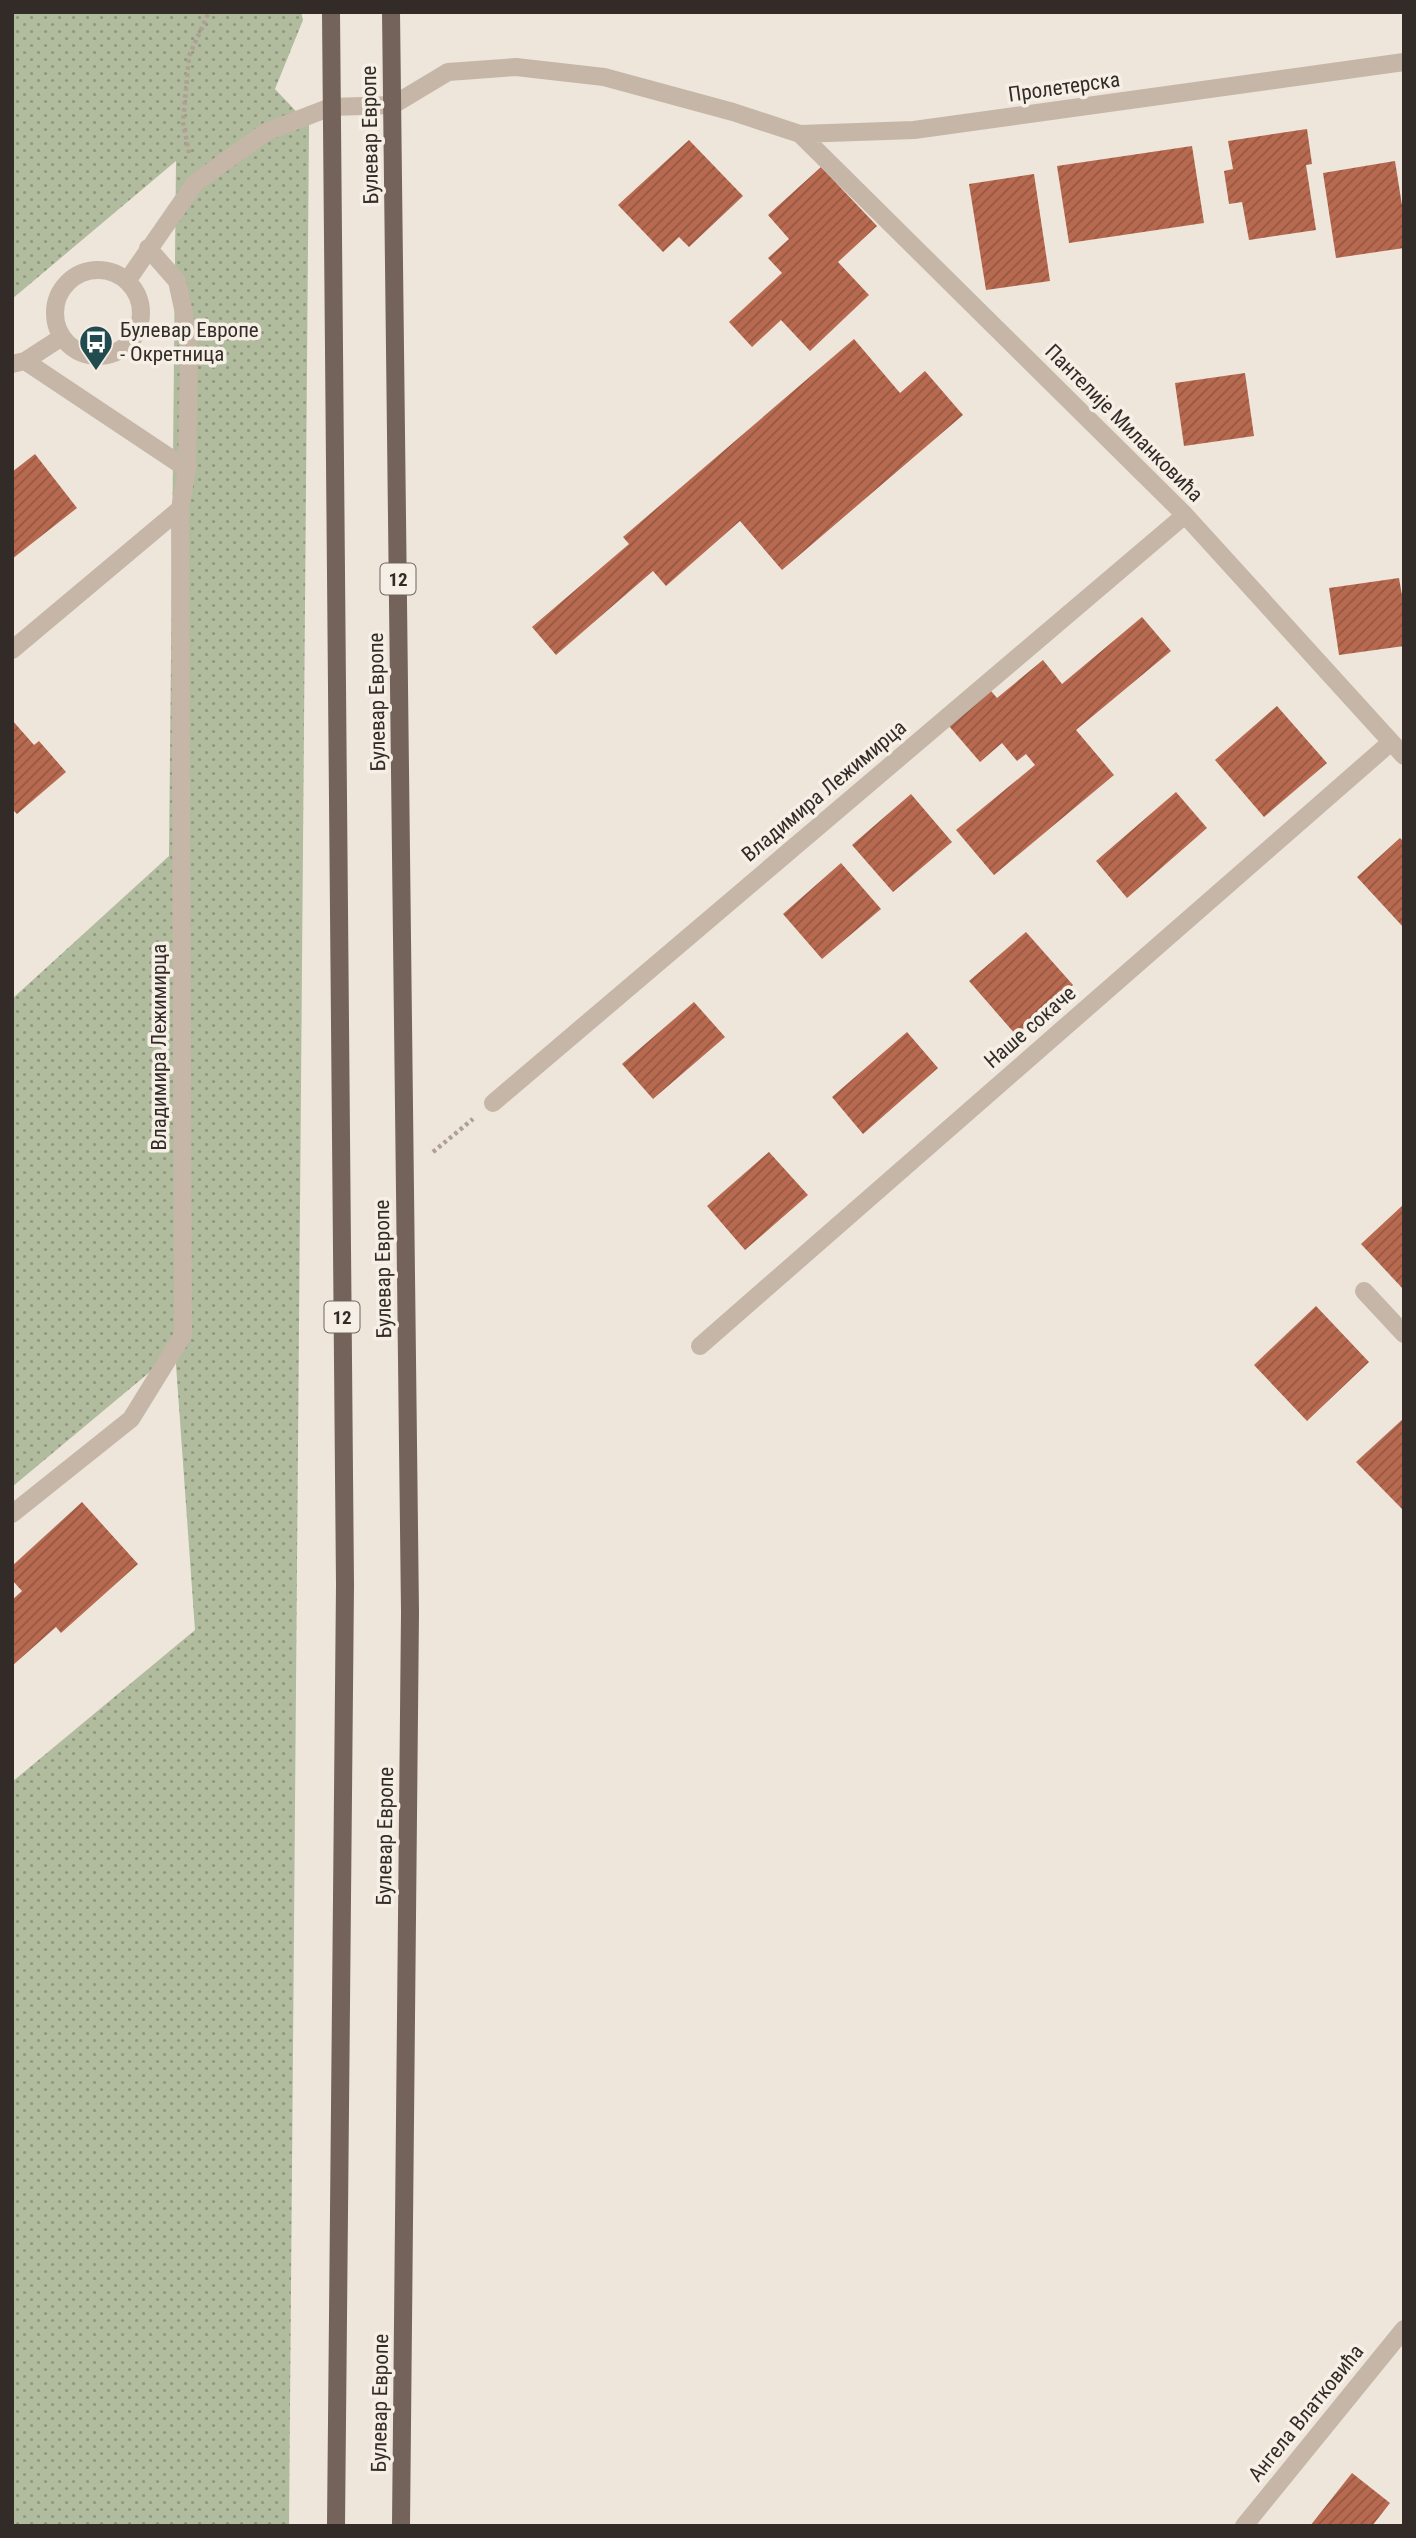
<svg xmlns="http://www.w3.org/2000/svg" width="1416" height="2538" viewBox="0 0 1416 2538" font-family="'Roboto Condensed',sans-serif">
<style>
.grass{fill:url(#grass-dots)}
.building{fill:url(#building-hatch)}
.lines{fill:none;stroke-linecap:round;stroke-linejoin:round}
.path{stroke:#b0a093;stroke-width:4.5;stroke-dasharray:3.5 3.5;stroke-linecap:butt}
.street{stroke:#c5b6a8;stroke-width:18}
.primary{stroke:#73635a;stroke-width:18}
.labels{text-anchor:middle;dominant-baseline:central;stroke-width:7;stroke-linejoin:round;paint-order:stroke}
.shield{fill:#f6efe6;stroke:#6d6660;stroke-width:2}
.shield-label{font-size:19px;font-weight:bold;fill:#322b27}
.street-label{font-size:21px;fill:#322b27;stroke:#f6efe6}
.poi-label{font-size:21px;fill:#322b27;stroke:#f6efe6;text-anchor:start}
</style>
<defs>
<pattern id="grass-dots" width="8" height="8" patternUnits="userSpaceOnUse" patternTransform="scale(1.75)"><rect width="8" height="8" fill="#b1bb9d"/><path d="M2 2h.1M6 6h.1" fill="none" stroke="#919880" stroke-width="1.8" stroke-linecap="round"/></pattern>
<pattern id="building-hatch" width="6" height="6" patternUnits="userSpaceOnUse" patternTransform="scale(1.75)"><rect width="6" height="6" fill="#b76a50"/><path d="M-1 1l2-2M0 6l6-6M5 7l2-2" fill="none" stroke="#955742"/></pattern>
</defs>
<rect width="100%" height="100%" fill="#eee5db"/>
<path class="grass" d="M12,12H301L303,20L275,89L309,125L289,2526H12V1782L195,1630L175,1351L12,1487V999L169,856L176,161L12,299Z"/>
<path class="building" d="M1307,129L1312,164L1306,165L1316,230L1249,240L1242,202L1229,204L1224,171L1233,169L1228,141Z
M689,140L743,196L689,247L679,237L663,252L618,205Z
M1192,146L1204,223L1069,243L1057,166Z
M1395,161L1404,218V248L1336,258L1323,173Z
M821,167L877,226L838,262L869,295L810,351L781,320L752,347L729,322L782,273L768,258L789,239L768,215Z
M1034,174L1050,281L986,290L969,184Z
M854,339L900,393L925,371L963,415L782,570L740,521L666,586L653,571L556,655L532,627L629,544L623,537Z
M1245,373L1254,436L1184,446L1175,383Z
M35,454L77,508L12,559V472Z
M1399,578L1404,607V646L1339,655L1329,588Z
M1142,617L1171,651L1076,730L1114,775L994,875L956,830L1035,765L1026,754L1017,761L1002,743L980,762L949,726L991,691L997,698L1043,660L1062,684Z
M1277,706L1327,763L1264,817L1215,760Z
M12,720L34,745L39,741L66,772L17,814L12,809Z
M1176,792L1207,828L1127,898L1096,861Z
M911,794L952,842L893,892L852,845Z
M1400,838L1404,842V928L1357,877Z
M841,863L881,909L822,959L783,914Z
M1026,932L1073,985L1016,1035L969,981Z
M694,1002L725,1037L653,1099L622,1064Z
M907,1032L938,1068L863,1134L832,1097Z
M769,1152L808,1195L745,1250L707,1206Z
M1404,1204V1290L1361,1244Z
M1316,1306L1369,1362L1307,1421L1254,1365Z
M1404,1418V1511L1356,1462Z
M82,1502L138,1564L61,1633L56,1627L12,1666V1600L22,1591L12,1580V1566Z
M1352,2473L1390,2503L1372,2526H1310Z"/>
<g class="lines">
<path class="path" d="M189,153L183,122L189,56L209,12
M433,1152L473,1119"/>
<path class="street" d="M800,134L1185,515L1404,756
M148,248L177,281L184,313L189,353L187,469
M55 313a43 43 0 1 1 86 0a43 43 0 1 1-86 0Z
M127,281L195,183L266,132L331,107L393,105L448,72L516,67L604,77L733,112L800,134L914,130L1404,62
M25,361L62,337
M12,364L25,361L187,469L180,509L183,1335L131,1419L12,1514
M12,650L180,509
M493,1103L1185,515
M1364,1291L1404,1334
M700,1346L1390,743
M1244,2526L1404,2329"/>
<path class="primary" d="M331,12L345,1585L336,2526
M391,12L410,1612L401,2526"/>
</g>
<defs>
<g id="bus-pin" transform="scale(1.75)"><path d="M0 17L-7.5 6A9.5 9.5 0 1 1 7.5 6Z" fill="#224b4f" stroke="#f6efe6"/><path d="M-5-6H5V4H4V6H2V4H-2V6H-4V4H-5ZM-3.5-4V0h7V-4ZM-3.5 1.2v1.5H-2V1.2ZM2 1.2v1.5H3.5V1.2Z" fill="#fff"/></g>
</defs>
<g fill-rule="evenodd">
<use href="#bus-pin" x="96" y="342"/>
</g>
<g class="labels">
<g class="shield">
<rect x="380.5" y="563.5" width="35" height="31" rx="5"/>
<rect x="324.5" y="1301.5" width="35" height="31" rx="5"/>
</g>
<g class="shield-label">
<text x="398" y="579">12</text>
<text x="342" y="1317">12</text>
</g>
<g class="street-label">
<text transform="translate(1064 87) rotate(-8)">Пролетерска</text>
<text transform="translate(370 135) rotate(-91)">Булевар Европе</text>
<text transform="translate(1124 423) rotate(45)">Пантелије Миланковића</text>
<text transform="translate(377 702) rotate(-91)">Булевар Европе</text>
<text transform="translate(824 791) rotate(-40)">Владимира Лежимирца</text>
<text transform="translate(1030 1027) rotate(-41)">Наше сокаче</text>
<text transform="translate(159 1047) rotate(-90)">Владимира Лежимирца</text>
<text transform="translate(383 1269) rotate(-91)">Булевар Европе</text>
<text transform="translate(385 1836) rotate(-89)">Булевар Европе</text>
<text transform="translate(380 2403) rotate(-89)">Булевар Европе</text>
<text transform="translate(1306 2413) rotate(-51)">Ангела Влатковића</text>
</g>
<g class="poi-label">
<text x="120" y="330">Булевар Европе<tspan x="120" dy="24">- Окретница</tspan></text>
</g>
</g>
<rect width="1416" height="2538" fill="none" stroke="#322b27" stroke-width="28"/>
</svg>
